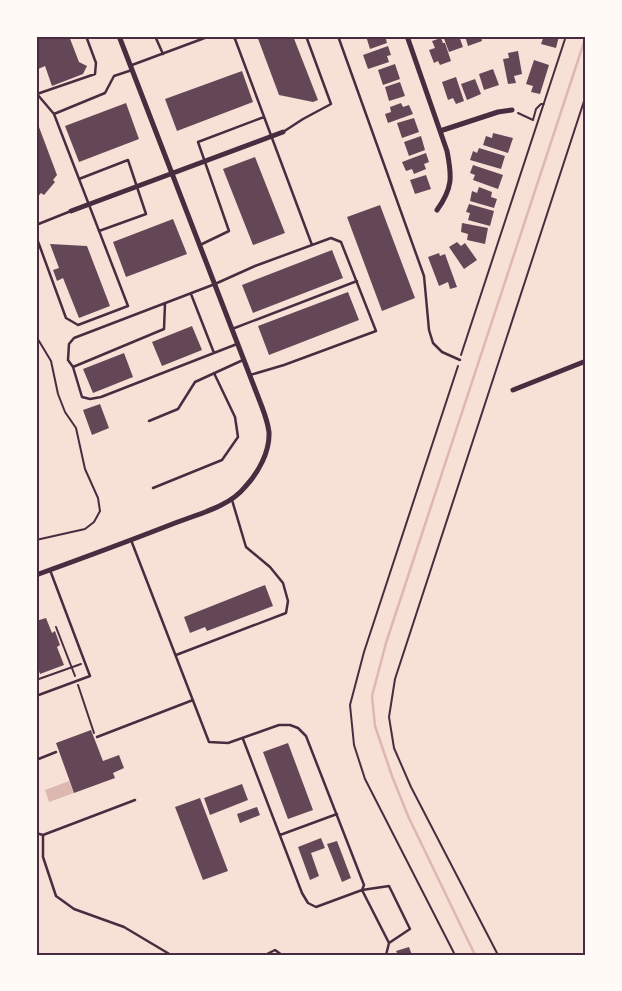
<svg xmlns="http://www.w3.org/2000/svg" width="622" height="991" viewBox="0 0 622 991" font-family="'Roboto Condensed',sans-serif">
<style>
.water{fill:#dcb8b0}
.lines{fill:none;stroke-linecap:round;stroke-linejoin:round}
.stream{stroke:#dcb8b0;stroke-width:2.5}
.building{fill:#644757}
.path{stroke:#4a2c40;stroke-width:2}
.service{stroke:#4a2c40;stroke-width:2.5}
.minor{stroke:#4a2c40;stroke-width:5}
.neatline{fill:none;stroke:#4a2c40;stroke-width:2}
</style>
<rect width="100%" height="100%" fill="#f7e1d7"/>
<path class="water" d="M69,781L74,793L49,802L45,790Z"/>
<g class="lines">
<path class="stream" d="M475,955L408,816L392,776L375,726L372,696L386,643L586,36"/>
</g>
<path class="building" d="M36,36H69L79,62L87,66L83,74L52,86L45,66L36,70Z
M257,36H293L318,100L313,102L279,95Z
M366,36H385L387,43L370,49Z
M443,36H459L463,47L449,52Z
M465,36H481L482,41L468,46Z
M544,36H559L556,48L541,44Z
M441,38L443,43H445L451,61L440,65L438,61L434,63L429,50L435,48L432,41Z
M388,46L391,55L387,56L389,62L368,69L363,55Z
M518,51L522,74L514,76L516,83L508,84L503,59L509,58L508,53Z
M534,60L549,65L540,94L531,92L533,86L526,84Z
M395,64L400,79L383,85L378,70Z
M493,69L499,85L484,90L479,74Z
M242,71L253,102L177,131L165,99Z
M456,77L464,101L456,104L453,98L448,100L442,82Z
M475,79L481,94L467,100L461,84Z
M400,82L405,96L389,101L385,87Z
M126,103L139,139L79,162L65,126Z
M401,103L403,107L409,105L413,114L388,123L385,114L391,112L390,107Z
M414,118L419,132L402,138L397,123Z
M36,119L57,175L53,180L55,182L44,195L41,193L36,199Z
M493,133L513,138L508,153L483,145L486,136L492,138Z
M421,136L425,150L409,156L404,142Z
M479,148L505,156L501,169L470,160L473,151L477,153Z
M426,153L429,162L424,164L426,169L414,174L412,169L406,171L402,162Z
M255,157L285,233L253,245L223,169Z
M473,165L503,175L498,189L473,180L475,175L470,173Z
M426,175L431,189L415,194L410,180Z
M479,187L492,192L491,197L497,199L494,208L470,201L472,191L477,193Z
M469,204L494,211L490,226L468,220L470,213L466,212Z
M380,205L415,298L382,311L347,217Z
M173,219L187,254L126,277L113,242Z
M462,223L488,228L485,244L467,240L468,234L461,232Z
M457,242L461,246L465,243L477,260L464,269L449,247Z
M50,244L87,246L110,306L79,318L63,278L57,281L53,270L59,268Z
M332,250L343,278L253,313L242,285Z
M439,253L440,256L445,254L457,287L450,289L448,282L439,286L428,257Z
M348,292L359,320L269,355L258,326Z
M192,326L202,350L162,366L152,342Z
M124,353L133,377L93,393L83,369Z
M100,404L109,428L92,435L83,410Z
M265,585L273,606L207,631L205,627L190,633L184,617Z
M46,618L52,633L55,631L60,645L57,647L64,665L40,674L36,662V621Z
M91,730L103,761L119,755L124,768L113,773L115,778L74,793L56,743Z
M288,743L313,810L288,819L263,752Z
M242,784L248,800L210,815L204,798Z
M200,798L228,871L203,880L175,807Z
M257,807L260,815L240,823L237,814Z
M321,838L325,848L311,853L319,876L310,880L298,847Z
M337,841L351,878L342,882L327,844Z
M409,947L412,955H398L396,951Z"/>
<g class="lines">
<path class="path" d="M518,113L533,120L536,109L541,104H544
M36,336L51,361L58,394L65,412L76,428L85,469L98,498L100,511L94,522L85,529L36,540
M461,355L566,36
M56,627L75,676
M36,680L81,664
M78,685L94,733
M455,955L365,779L354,745L350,705L364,652L458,366
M498,955L411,787L394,748L389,717L395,679L586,95"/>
<path class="service" d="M155,36L163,54
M232,36L235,39L312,245
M338,36L424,276L429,330L433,343L442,352L460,360
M235,39L241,36
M132,65L210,36
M37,94L95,74L96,63L86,36
M37,94L54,114
M283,132L303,119L331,104L306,36
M79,179L128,160L146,214L99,231
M36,225L71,211
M36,236L66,318L78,325L128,306L54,114L105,93L114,76L132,70
M200,245L229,231L198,142L264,117
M191,294L214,353
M232,329L357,281
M237,344L101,397L90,399L82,397L73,367L68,360L69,344L74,338L215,284L255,266L331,238L341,242L376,331L284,365L250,375
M73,367L164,329L165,304
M149,421L178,409L195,382L243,360
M153,488L222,460L238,437L235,417L214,373
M131,540L209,742L228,743L279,725H290L298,728L306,736L364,885L362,890L316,907L308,903L302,893L243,739
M176,655L286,613L288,601L283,583L270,567L246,547L232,500
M36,696L90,676L50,570
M97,737L193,700
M36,760L56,752
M36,833L43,835L135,800
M43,835V857L56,896L74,909L124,927L171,955
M280,835L337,814
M265,955L275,950L282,955
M386,955L389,943L410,929L389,886L362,890L389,943"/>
<path class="minor" d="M407,36L447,151C452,176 453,188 437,210
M440,131L498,112L512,110
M71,211L283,132
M513,390L586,361
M36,575C83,558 129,541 175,523C198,514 229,507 245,487C258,473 270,452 269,432C268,424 265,415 262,407L119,36"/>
</g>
<rect width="622" height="991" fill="none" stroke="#fffaf5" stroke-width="75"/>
<rect x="38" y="38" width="546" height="916" class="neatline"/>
</svg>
